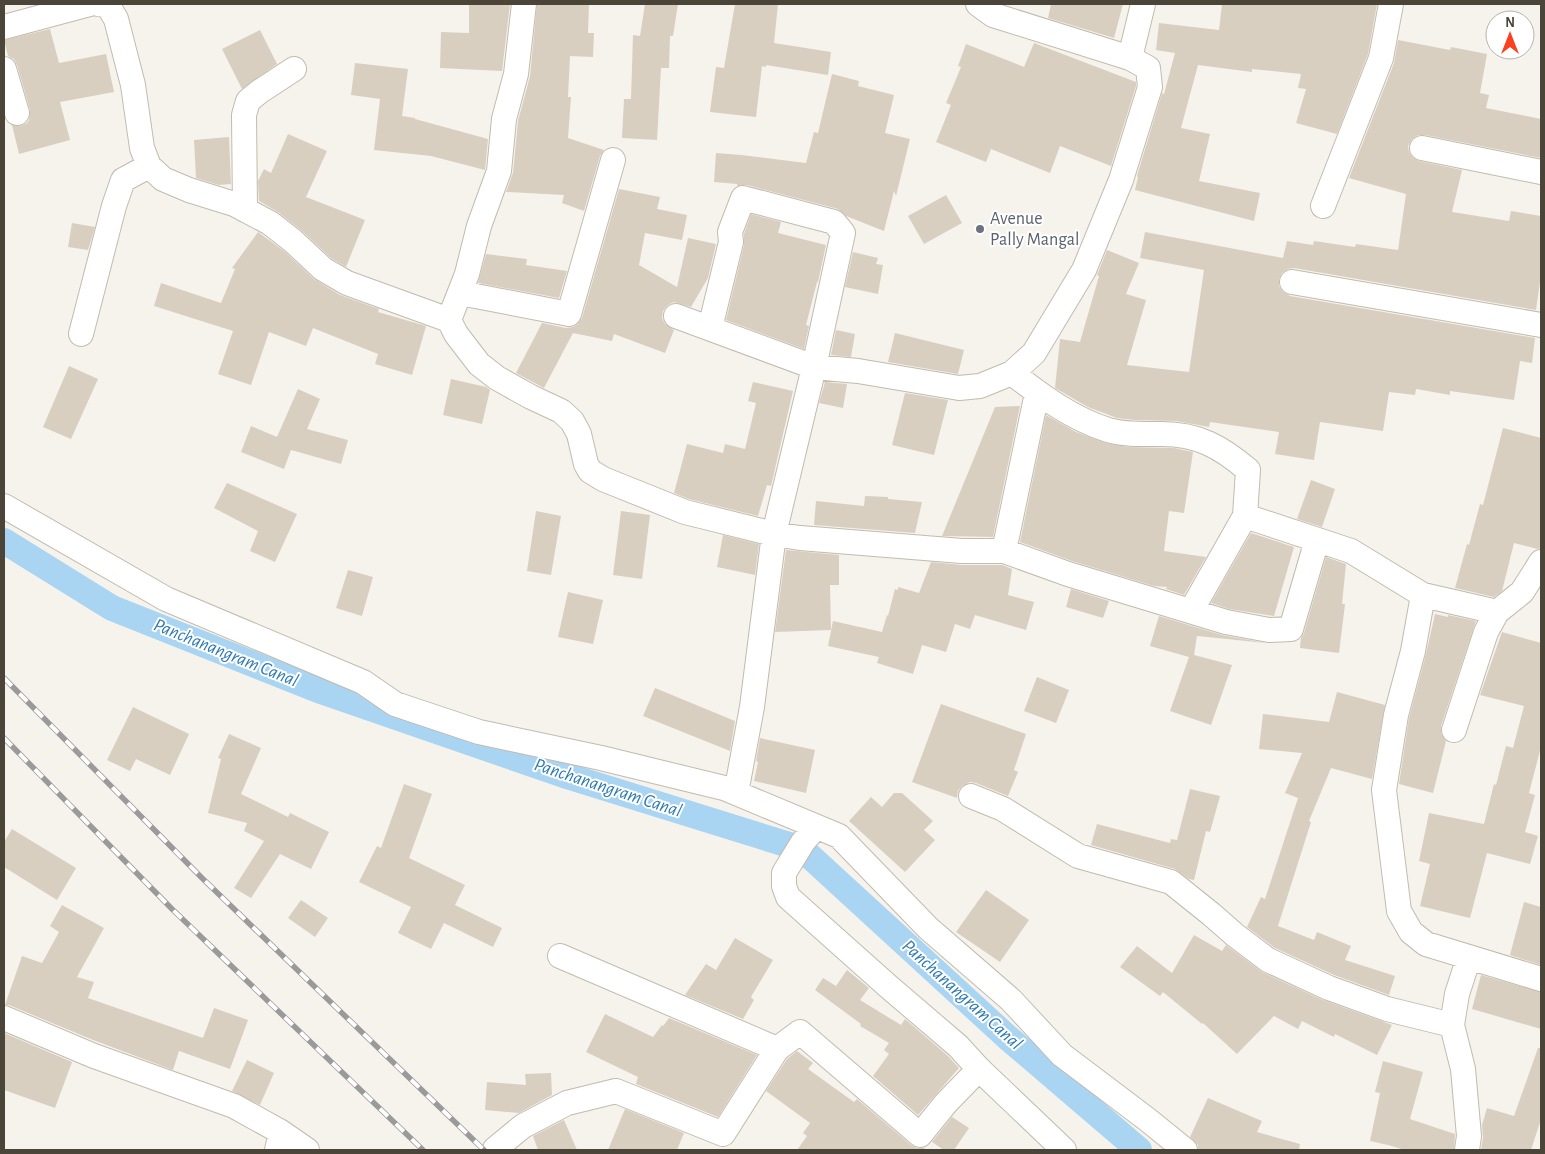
<svg xmlns="http://www.w3.org/2000/svg" width="1545" height="1154" viewBox="0 0 1545 1154" font-family="'Alegreya Sans',sans-serif">
<style>
.lines{fill:none;stroke-linecap:round;stroke-linejoin:round}
.canal{stroke:#a9d4f2;stroke-width:26}
.building{fill:#d8cfc1}
.minor-casing{stroke:#c2bbae;stroke-width:26}
.minor{stroke:#fff;stroke-width:24}
.rail-casing{stroke:#9a9a9a;stroke-width:5.5}
.rail{stroke:#fff;stroke-width:4;stroke-dasharray:11;stroke-linecap:butt}
.worship-dot{fill:#6b7280;stroke:#fff;stroke-width:2}
.labels{text-anchor:middle;dominant-baseline:central;stroke-width:4;stroke-linejoin:round;paint-order:stroke}
.worship-label{font-size:18px;fill:#5b616d;stroke:#fff;text-anchor:start}
.water-label{font-size:19px;font-style:italic;fill:#2e7ab2;stroke:#fff}
</style>
<rect width="100%" height="100%" fill="#f6f3ec"/>
<g class="lines">
<path class="canal" d="M4,541L112,608L318,690L564,775L802,849L1007,1037L1139,1150"/>
</g>
<path class="building" d="M469,4H510L502,71L440,68L441,32L469,33Z
M537,4H589L588,33H594L593,57L570,56L568,97H571L568,138L604,150L600,156L584,211L562,203L564,195L506,192L513,173L518,121L530,76Z
M645,4H678L673,36H670L669,68H661L657,140L622,138L624,99H631L633,35L640,36Z
M735,4H778L774,43L831,52L828,75L766,65V67L762,66L756,117L710,112L716,67L724,68Z
M1051,4H1123L1114,38L1048,18Z
M1222,4H1377L1368,54L1337,134L1296,123L1306,89L1298,88L1301,74L1252,69V72L1198,65L1181,128L1210,134L1199,181L1260,193L1254,221L1135,190L1138,177L1137,176L1162,93L1164,94L1175,53L1156,50L1159,23L1219,30Z
M50,29L59,63L106,54L114,92L60,102L70,140L19,154L12,125L20,126L27,123L29,120L30,110L17,65L14,59L8,56L4,40Z
M260,30L277,64L242,89L222,49Z
M1398,40L1450,50L1451,47L1487,54L1480,93L1489,95L1486,108L1541,119V158L1425,135H1418L1412,139L1408,146L1409,152L1413,158L1419,161L1462,170L1452,212L1509,221L1511,211L1541,216V275L1536,310L1294,268L1288,269L1282,273L1279,279V286L1283,292L1290,296L1535,338L1532,363L1520,361L1514,400L1450,391V395L1416,389L1415,395L1389,392L1383,431L1320,422L1314,460L1275,454L1279,432L1210,422L1209,427L1176,421L1135,420L1117,418L1088,407L1055,388L1060,339L1080,342L1099,276L1097,275L1107,250L1139,263L1126,294L1146,300L1127,365L1189,372L1204,270L1140,258L1145,232L1283,258L1287,241L1313,245L1314,241L1355,247L1356,244L1398,250L1406,194L1349,178L1394,63Z
M1034,43L1136,82V86L1111,166L1060,146L1050,173L991,149L986,162L936,142L951,105L946,103L961,67L958,66L966,44L1024,67Z
M355,63L408,69L402,116L415,118V119L488,139L485,170L431,156L374,150L380,99L351,95Z
M832,74L859,81L858,86L894,95L885,133L910,139L896,196L894,191L884,231L846,216L838,209L747,185L737,186V184L714,182L716,153L741,155L806,163L814,132L818,133Z
M288,134L327,151L306,197L365,220L346,267L331,258L302,231L278,212L259,201L258,181L264,169L271,173Z
M229,137L231,184L219,185L196,178L194,140Z
M619,189L660,197L657,209L687,215L682,240L645,233L639,265L677,287L688,238L716,244L708,278L691,307L674,302L668,305L663,311L662,318L665,324L674,330L665,353L614,334L612,341L573,333L544,388L516,373L542,323L566,328L573,327L578,324L582,318Z
M946,195L962,223L924,244L908,216Z
M751,214L781,222L778,233L826,245L818,282H817L806,325L809,326L804,349L726,320L744,245V234Z
M72,223L95,227L88,250L68,247Z
M258,232L284,251L314,279L340,295L379,309L378,312L426,326L412,375L375,364L378,354L313,328L306,346L269,332L251,385L218,374L233,331L154,306L161,283L221,303L235,269L232,268Z
M853,252L878,258L876,264L883,265L878,294L845,287Z
M486,254L527,259L526,265L567,271L559,298L478,283Z
M836,330L855,334L851,357L831,355Z
M895,333L964,350L958,374L888,362Z
M69,366L98,379L71,439L43,427Z
M451,379L486,387L490,390L482,424L443,415Z
M753,382L793,391L771,486L767,485L758,516L689,499L674,493L687,444L723,453L725,444L745,449L756,403L748,401Z
M825,382L847,384L843,408L819,403Z
M298,389L320,399L307,429L348,440L341,464L291,450L284,469L241,452L251,426L277,437Z
M905,393L948,400L934,455L892,445Z
M1020,406L993,537L942,536L995,407Z
M1046,415L1076,432L1105,443L1127,447L1174,448L1193,452L1184,513L1169,511L1164,551L1206,557L1184,595L1166,589L1167,587L1154,586L1072,561L1020,542Z
M1503,428L1541,438V548L1538,549L1514,543L1502,591L1494,597L1455,588L1467,544L1469,545L1480,504L1483,505Z
M1311,480L1335,489L1322,527L1297,519Z
M227,483L297,514L275,562L250,551L258,531L214,508Z
M865,496L888,497V499L922,502L915,533L814,525L816,501L864,506Z
M536,511L561,516L551,575L527,571Z
M621,511L650,515L642,579L613,575Z
M1251,533L1294,547L1274,616L1229,609L1211,603Z
M723,535L759,544L755,575L717,567Z
M786,550L839,555V585H830L831,630L775,632Z
M1326,557L1346,564L1342,604H1345L1339,653L1300,648L1301,638L1304,633Z
M931,562L962,565H1002L1012,569L1008,595L1034,602L1026,630L975,615L970,629L955,624L946,652L922,645L913,674L877,663L879,657L828,646L833,621L882,632L887,615L888,616L895,589L898,590V587L919,593Z
M348,570L373,577L362,616L336,608Z
M1071,589L1109,601L1103,618L1066,607Z
M568,592L603,600L593,644L558,637Z
M1435,614L1448,617V615L1476,621L1441,726V733L1446,741L1433,793L1399,784L1409,718L1426,654Z
M1159,616L1222,635L1266,643L1197,636L1194,655L1232,665L1211,725L1170,711L1189,657L1150,646Z
M1502,632L1541,643V747L1529,793L1535,795L1525,832L1538,836L1530,864L1487,853L1470,918L1420,906L1430,864L1419,861L1429,813L1484,824L1494,784L1496,785L1506,746L1513,748L1524,706L1480,695Z
M1037,677L1069,690L1056,723L1024,711Z
M655,688L735,721L730,751L643,716Z
M1337,692L1385,705L1372,779L1331,768L1309,821L1311,822L1278,926L1314,940L1317,932L1351,946L1345,960L1395,976L1389,995L1334,975L1275,948L1247,927L1261,897L1265,899L1298,798L1285,793L1302,753L1259,749L1263,714L1329,722Z
M941,704L1026,734L1014,770L1018,772L1008,796L976,783L970,782L962,786L958,791L957,798L912,782Z
M133,707L189,734L170,775L136,759L130,771L107,760Z
M229,734L261,748L241,794L288,817L290,813L329,832L311,869L280,854L251,898L234,888L264,841L244,831L247,823L208,813L221,759L218,758Z
M760,738L815,750L806,793L754,781L758,762L756,761Z
M404,784L432,794L409,858L465,885L455,905L502,928L493,947L444,923L431,949L398,933L411,907L359,882L377,846L381,848Z
M1190,789L1220,796L1210,832L1206,831L1194,880L1189,879L1175,869L1091,845L1097,824L1170,843L1171,839L1177,840Z
M894,793H902L933,821L924,830L935,840L905,872L849,821L871,797L882,807Z
M12,829L76,868L57,900L4,867V842Z
M986,890L1029,920L1000,962L956,932Z
M301,900L328,918L315,937L288,918Z
M1524,902L1541,907V965L1510,955Z
M62,905L104,928L77,977L94,982L88,998L203,1038L214,1008L248,1020L230,1069L179,1051L173,1070L93,1040L9,1005H5L22,956L42,963L59,932L50,926Z
M1194,935L1222,951L1226,945L1262,972L1323,1000L1392,1025L1377,1055L1335,1034L1334,1037L1302,1021L1298,1029L1274,1016L1237,1054L1203,1023L1202,1024L1163,992L1160,996L1120,967L1137,946L1172,973Z
M735,938L773,960L751,997L754,1000L743,1019L685,995L706,964L716,970Z
M847,970L869,988L860,1000L901,1025L905,1019L948,1056L959,1068L918,1115L873,1076L889,1054L884,1050L889,1043L860,1026L861,1024L815,990L823,978L836,986Z
M1481,975L1541,992V1029L1472,1009Z
M605,1014L653,1037L662,1025L663,1026L669,1018L757,1055L718,1117L636,1084L638,1077L586,1052Z
M4,1033L72,1062L55,1108L4,1090Z
M1538,1048H1541V1119L1531,1150H1481L1483,1138L1482,1125L1487,1108L1514,1116Z
M797,1051L813,1063L808,1069L854,1102L857,1099L911,1145L917,1148H925L923,1150H797L807,1136L803,1133L810,1123L766,1091L787,1059Z
M247,1060L274,1073L260,1105L232,1091Z
M1383,1061L1423,1072L1410,1119L1455,1134L1454,1150H1405L1388,1145L1370,1141L1380,1093L1375,1092Z
M551,1073L552,1095L519,1113L485,1110L487,1082L526,1085L525,1074Z
M1208,1098L1262,1121L1257,1132L1300,1144L1299,1150H1198V1145L1190,1137Z
M625,1109L684,1133L677,1150H608Z
M952,1117L969,1128L954,1150H944L932,1142Z
M564,1120L577,1150H538L533,1136Z"/>
<g class="lines">
<g class="minor-casing">
<path id="minor" d="M98,4L105,5L110,9L116,19L133,85L142,148L149,166L163,179L189,190L234,204L270,223L293,241L323,269L347,283L449,320L467,274L479,226L499,171L504,119L516,74L524,4
M978,4L993,15L1130,58
M4,27L90,4
M4,69L17,113
M1422,148L1541,172
M1323,206L1381,58L1391,4
M245,210L244,115L248,101L259,92L294,69
M1292,282L1541,325
M460,293L569,314L613,160
M676,316L814,367L843,233L834,222L743,198L730,232L731,242L710,328
M449,320L456,334L479,364L497,378L531,397L561,411L572,421L579,434L586,464L590,471L603,479L685,512L774,534L800,538L962,551H1004L1068,574L1226,622L1269,630L1291,629L1317,540
M81,334L114,206L123,180L149,166
M1012,373C1041,396 1073,419 1108,430C1125,435 1144,434 1162,434C1198,434 1221,447 1248,470L1245,516L1351,551L1423,595L1497,612
M4,506L166,599L363,682L395,704L479,732L601,758L724,788L839,836L928,928L1011,1000L1062,1055L1148,1120L1185,1150
M1004,551L1037,393
M1423,595L1413,651L1396,715L1384,790L1399,911L1411,932L1426,944L1541,979
M1191,611L1245,516
M1454,730L1486,632L1497,612L1522,592L1541,562
M736,793L752,707L774,534L814,367L858,371L959,388L980,386L1012,373L1034,353L1084,270L1121,180L1150,87L1148,68L1130,58L1143,4
M971,796L1003,809L1078,856L1171,882L1211,914L1235,935L1268,960L1329,988L1387,1009L1452,1025L1457,994L1469,957
M816,827L803,842L784,873V886L788,897L889,987L958,1046L979,1069L1064,1150
M560,956L777,1049L800,1032L920,1135L946,1103L979,1069
M4,1018L94,1056L234,1106L281,1132L277,1150
M1452,1025L1463,1069L1469,1136L1467,1150
M281,1132L307,1150
M496,1150L495,1149L523,1126L567,1103L616,1091L723,1134L777,1049"/>
</g>
<use href="#minor" class="minor"/>
<g class="rail-casing">
<path id="rail" d="M4,678L202,878L484,1150
M4,738L172,909L423,1150"/>
</g>
<use href="#rail" class="rail"/>
</g>
<circle class="worship-dot" cx="980" cy="229" r="5"/>
<g class="labels">
<g class="worship-label">
<text x="990" y="219">Avenue<tspan x="990" dy="21">Pally Mangal</tspan></text>
</g>
<g class="water-label">
<text transform="translate(226 653) rotate(22)">Panchanangram Canal</text>
<text transform="translate(608 788) rotate(18)">Panchanangram Canal</text>
<text transform="translate(962 995) rotate(42)">Panchanangram Canal</text>
</g>
</g>
<rect width="1545" height="1154" fill="none" stroke="#4b4439" stroke-width="10"/>
<g transform="translate(1510 35)"><circle r="24" fill="#ffffff" stroke="#b7b4b0"/>
<path d="M0-4L9 19L0 12L-9 19Z" fill="#fc3f1d"/>
<text y="-8" font-size="14" font-weight="bold" text-anchor="middle" fill="#4b4439">N</text>
</g>
</svg>
